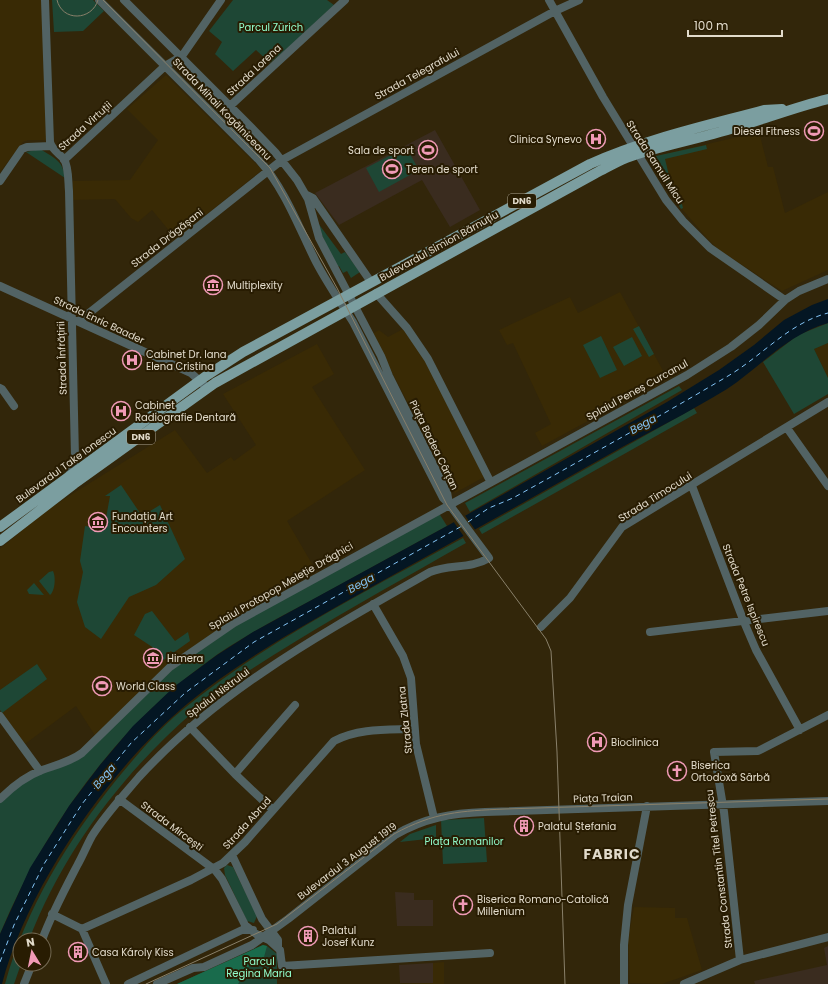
<svg xmlns="http://www.w3.org/2000/svg" width="828" height="984" viewBox="0 0 828 984" font-family="Poppins,sans-serif">
<style>
.built{fill:#392a05}
.education{fill:#3a2c1f}
.green{fill:#1e4735}
.forest{fill:#196b4c}
.water{fill:#041623}
.pier{fill:#32260a}
.lines{fill:none;stroke-linecap:round;stroke-linejoin:round}
.ferry{stroke:#84c6f8;stroke-width:1;stroke-dasharray:5 4;stroke-linecap:butt}
.minor{stroke:#526364;stroke-width:8}
.major{stroke:#7b9ea0;stroke-width:10}
.tram{stroke:#89806a;stroke-width:1}
.labels{text-anchor:middle;dominant-baseline:central;stroke-width:4;stroke-linejoin:round;paint-order:stroke}
.shield{fill:#281c02;stroke:#aaa28f;stroke-width:1}
.shield-label{font-size:9px;font-weight:bold;fill:#e2dbcb}
.park-label{font-size:10px;fill:#90fbca;stroke:#281c02}
.street-label{font-size:10px;fill:#e2dbcb;stroke:#281c02}
.poi-label{font-size:10px;fill:#e2dbcb;stroke:#281c02;text-anchor:start}
.water-label{font-size:11px;font-style:italic;fill:#84c6f8;stroke:#281c02}
.district-label{font-size:14px;font-weight:bold;letter-spacing:1px;fill:#e2dbcb;stroke:#281c02}
</style>
<rect width="100%" height="100%" fill="#32260a"/>
<path class="built" d="M0,0H43L46,140H28L23,142L0,172Z
M166,75L262,170L176,239L152,210L138,222L131,218L115,199L73,200V181L130,180L158,140L127,109Z
M759,132L768,167H773L785,213L828,192V270L782,291L718,249L707,238L675,201L654,162L656,156Z
M620,292L667,378L542,446L535,433L551,424L513,343L507,345L499,330L570,297L578,313Z
M405,328L427,361L486,476L455,493L372,334L379,330L388,337Z
M828,343V378L814,349Z
M317,344L334,374L312,387L365,470L287,521L315,569L250,611L96,737L76,706L25,744L0,710V549L45,511L175,430L207,473L231,457L234,461L256,445L223,394Z
M634,907L675,908V918H687L702,970L662,984L630,983L628,940Z
M444,962V984H400L433,983V963Z"/>
<path class="education" d="M435,130L480,210L450,227L422,180L339,225L315,193Z
M395,892L414,893V900H433V926H397Z
M828,946V984H755L754,981L827,965L824,948Z
M433,963V983H400L399,965Z"/>
<path class="green" d="M52,0H93L104,11L83,31L54,32Z
M233,0H327L334,5L289,47L270,63L256,50L233,71L215,54L222,42L209,31Z
M706,145L707,149L665,159L675,200H681L683,208L681,209L654,162L656,156Z
M406,147L419,170L379,192L366,168Z
M40,149C54,158 63,160 65,178L26,152Z
M315,219L341,254L345,252L360,272L351,278L347,271L343,273L339,266L336,267Z
M828,323V343L814,349L828,378V394L794,414L763,362L798,335Z
M639,326L654,354L649,357L633,329Z
M601,336L617,370L600,378L583,345Z
M632,337L642,356L624,366L613,347Z
M679,386L682,390L470,512L465,503Z
M694,408L697,413L482,534L479,529Z
M121,485L142,516L160,505L185,559L156,585L129,597L101,639L85,627L77,602L83,572L80,561L85,526L104,529L110,496H105Z
M437,510L447,526C402,551 357,575 312,600C280,617 248,634 218,654C119,723 46,824 0,934V799L21,781L68,761L101,736L199,645Z
M463,538L466,543C408,576 350,608 293,643C259,664 223,686 193,712C122,774 63,852 29,940H20L21,964L14,984H5C26,908 68,840 117,779C137,755 157,731 181,711C266,641 367,591 463,538Z
M53,571C56,577 55,591 50,595L39,581L49,572Z
M34,583L44,595L29,594L27,590Z
M152,611L175,641L188,632L190,641L173,653L171,651L168,653L170,655L155,667L152,664L163,654L134,635L145,614Z
M37,664L47,679L2,713L0,710V690Z
M484,818L487,862L443,864L441,820Z
M436,825V838L400,842L410,834Z
M227,865L233,867L257,916L254,923L247,921L225,875L224,868Z
M263,945L267,946L277,954V984H177Z"/>
<path class="forest" d="M263,945L267,946L264,957L249,966L238,984H177Z"/>
<path class="water" d="M828,299V323C788,334 760,367 727,389C688,413 647,433 608,455C530,499 453,542 375,585C310,622 244,657 187,704C110,768 27,887 2,984H0V934L30,868L69,806L100,765L133,726L175,686L217,655L253,632L447,526L667,402L719,370L754,345L784,320L812,305Z"/>
<path class="pier" d="M464,514L476,531L465,538L453,521Z"/>
<g class="lines">
<path class="ferry" d="M468,522L489,508L513,498C585,458 657,418 728,376C762,356 789,323 828,313
M0,962L14,925L44,864L82,804L131,743L185,693L254,642L462,526"/>
<path class="minor" d="M45,0L50,142C52,150 59,153 64,159C69,168 68,181 69,191L75,457L73,468L69,475
M124,0L245,121L275,152L297,180L308,199L319,238L381,356L389,376L447,492L449,504
M549,0L603,97L666,200L683,221L710,248L785,300
M230,106L345,0
M64,160L165,66L182,56L221,0
M0,181L22,149L27,147L51,146
M307,195L313,198L371,282
M0,286L191,373L204,385
M376,293L407,328L428,359L490,481
M79,321L282,160L555,11L579,0
M0,388L2,389L14,406
M787,428L828,486
M692,486L744,622L756,650L800,730
M373,604L403,656L411,678L416,744L434,818
M541,627L570,598L622,527L828,402
M650,632L828,611
M0,716L40,771
M190,727L235,774L273,810
M235,774L295,705
M0,799C12,787 26,776 42,770C56,765 70,762 82,753L170,667L234,623L687,375L731,347L759,325L785,300L799,291L828,279
M119,799L215,870L222,879L245,925L256,934L269,940L280,950L282,966L490,953
M232,855L262,919L278,940V947
M52,914L82,929L106,984
M82,929L191,880L223,863L245,842L334,741C359,728 387,730 414,729
M42,940C52,913 65,889 78,864C83,855 87,845 92,836C105,815 123,796 139,777C222,687 325,632 430,572C449,564 471,569 489,558L449,504L443,498L353,322C340,302 327,283 316,262C299,228 285,189 259,160L99,0
M740,960L724,812L714,752L758,751L828,715
M24,984L32,964
M128,984L242,930H253
M157,984L193,968L204,967L252,945L288,919L395,835C424,818 452,813 485,812L828,801
M624,984V945L628,905L647,806
M684,984L740,960L828,937"/>
<path class="major" d="M0,527L206,376L243,352L590,164C646,139 705,126 764,110L782,109
M0,541L74,484L215,383L596,173C606,168 616,162 626,158C657,147 689,141 720,132C757,122 791,108 828,99"/>
<path class="tram" d="M57,0C62,22 92,21 98,0
M103,0L270,168L337,288L447,505L546,639L551,651L557,752L565,984
M146,984L277,924L394,834C434,812 461,811 505,809L828,799"/>
</g>
<defs>
<g id="stadium-ring" transform="scale(1)"><circle r="9.5" fill="#281c02" stroke="#f09ab6" stroke-width="1.5"/><path d="M0-5a6.5 5 0 1 0 0 10a6.5 5 0 1 0 0-10ZM-3.5-1.8h7v3.6h-7Z" fill="#f09ab6"/></g>
<g id="hospital-ring" transform="scale(1)"><circle r="9.5" fill="#281c02" stroke="#f09ab6" stroke-width="1.5"/><path d="M-5-5h3v3.5h4V-5h3V5h-3V1.5h-4V5h-3Z" fill="#f09ab6"/></g>
<g id="museum-ring" transform="scale(1)"><circle r="9.5" fill="#281c02" stroke="#f09ab6" stroke-width="1.5"/><path d="M0-6L6-3V-2H-6V-3ZM-5-1h2V3h-2ZM-1-1h2V3h-2ZM3-1h2V3H3ZM-6 4H6V6H-6Z" fill="#f09ab6"/></g>
<g id="church-ring" transform="scale(1)"><circle r="9.5" fill="#281c02" stroke="#f09ab6" stroke-width="1.5"/><path d="M-1.2-6h2.4v3.5h3.3v2.4h-3.3V6h-2.4V-.1h-3.3v-2.4h3.3Z" fill="#f09ab6"/></g>
<g id="building-ring" transform="scale(1)"><circle r="9.5" fill="#281c02" stroke="#f09ab6" stroke-width="1.5"/><path d="M-4-6H4V6H1V3H-1V6H-4ZM-2.5-4.3h1.7v1.8h-1.7ZM.8-4.3h1.7v1.8H.8ZM-2.5-1h1.7V.8h-1.7ZM.8-1h1.7V.8H.8Z" fill="#f09ab6"/></g>
</defs>
<g fill-rule="evenodd">
<use href="#stadium-ring" x="814" y="131"/>
<use href="#hospital-ring" x="596" y="139"/>
<use href="#stadium-ring" x="428" y="150"/>
<use href="#stadium-ring" x="392" y="169"/>
<use href="#museum-ring" x="213" y="285"/>
<use href="#hospital-ring" x="132" y="360"/>
<use href="#hospital-ring" x="121" y="411"/>
<use href="#museum-ring" x="98" y="522"/>
<use href="#museum-ring" x="153" y="658"/>
<use href="#stadium-ring" x="102" y="686"/>
<use href="#hospital-ring" x="597" y="742"/>
<use href="#church-ring" x="677" y="771"/>
<use href="#building-ring" x="524" y="826"/>
<use href="#church-ring" x="463" y="905"/>
<use href="#building-ring" x="308" y="936"/>
<use href="#building-ring" x="78" y="952"/>
</g>
<g class="labels">
<g class="shield">
<rect x="508" y="194" width="28" height="14" rx="3"/>
<rect x="127" y="430" width="28" height="14" rx="3"/>
</g>
<g class="shield-label">
<text x="522" y="201">DN6</text>
<text x="141" y="437">DN6</text>
</g>
<g class="park-label">
<text x="271" y="27">Parcul Zürich</text>
<text x="464" y="841">Piața Romanilor</text>
<text x="259" y="961">Parcul<tspan x="259" dy="12">Regina Maria</tspan></text>
</g>
<g class="street-label">
<text transform="translate(254 70) rotate(-43)">Strada Lorena</text>
<text transform="translate(417 74) rotate(-29)">Strada Telegrafului</text>
<text transform="translate(222 109) rotate(46)">Strada Mihail Kogălniceanu</text>
<text transform="translate(85 126) rotate(-42)">Strada Virtuții</text>
<text transform="translate(655 162) rotate(57)">Strada Samuil Micu</text>
<text transform="translate(167 238) rotate(-38)">Strada Drăgășani</text>
<text transform="translate(439 246) rotate(-29)">Bulevardul Simion Bărnuțiu</text>
<text transform="translate(99 320) rotate(25)">Strada Enric Baader</text>
<text transform="translate(62 358) rotate(-92)">Strada Înfrățirii</text>
<text transform="translate(637 390) rotate(-29)">Splaiul Peneș Curcanul</text>
<text transform="translate(434 445) rotate(64)">Piața Badea Cârțan</text>
<text transform="translate(66 465) rotate(-36)">Bulevardul Take Ionescu</text>
<text transform="translate(655 497) rotate(-32)">Strada Timocului</text>
<text transform="translate(281 586) rotate(-30)">Splaiul Protopop Meleție Drăghici</text>
<text transform="translate(746 595) rotate(68)">Strada Petre Ispirescu</text>
<text transform="translate(218 693) rotate(-37)">Splaiul Nistrului</text>
<text transform="translate(405 720) rotate(-96)">Strada Zlatna</text>
<text transform="translate(603 798) rotate(-2)">Piața Traian</text>
<text transform="translate(247 823) rotate(-48)">Strada Abrud</text>
<text transform="translate(172 826) rotate(37)">Strada Mircești</text>
<text transform="translate(347 861) rotate(-37)">Bulevardul 3 August 1919</text>
<text transform="translate(719 869) rotate(-97)">Strada Constantin Titel Petrescu</text>
</g>
<g class="poi-label">
<text x="800" y="131" text-anchor="end">Diesel Fitness</text>
<text x="582" y="139" text-anchor="end">Clinica Synevo</text>
<text x="414" y="150" text-anchor="end">Sala de sport</text>
<text x="406" y="169">Teren de sport</text>
<text x="227" y="285">Multiplexity</text>
<text x="146" y="354">Cabinet Dr. Iana<tspan x="146" dy="12">Elena Cristina</tspan></text>
<text x="135" y="405">Cabinet<tspan x="135" dy="12">Radiografie Dentară</tspan></text>
<text x="112" y="516">Fundația Art<tspan x="112" dy="12">Encounters</tspan></text>
<text x="167" y="658">Himera</text>
<text x="116" y="686">World Class</text>
<text x="611" y="742">Bioclinica</text>
<text x="691" y="765">Biserica<tspan x="691" dy="12">Ortodoxă Sârbă</tspan></text>
<text x="538" y="826">Palatul Ștefania</text>
<text x="477" y="899">Biserica Romano-Catolică<tspan x="477" dy="12">Millenium</tspan></text>
<text x="322" y="930">Palatul<tspan x="322" dy="12">Josef Kunz</tspan></text>
<text x="92" y="952">Casa Károly Kiss</text>
</g>
<g class="water-label">
<text transform="translate(643 424) rotate(-29)">Bega</text>
<text transform="translate(361 583) rotate(-29)">Bega</text>
<text transform="translate(104 776) rotate(-50)">Bega</text>
</g>
<g class="district-label">
<text x="612" y="854">FABRIC</text>
</g>
</g>
<g transform="translate(32 952) rotate(350)"><circle r="19" fill="#281c02" stroke="#726852"/>
<path d="M0-3L7 15L0 10L-7 15Z" fill="#f09ab6"/>
<text y="-6" font-size="11" font-weight="bold" text-anchor="middle" fill="#e2dbcb">N</text>
</g>
<path d="M688 30v6h94v-6" fill="none" stroke="#e2dbcb" stroke-width="2"/>
<text x="694" y="30" font-size="12" fill="#e2dbcb" stroke="#281c02" stroke-width="3" paint-order="stroke">100 m</text>
</svg>
